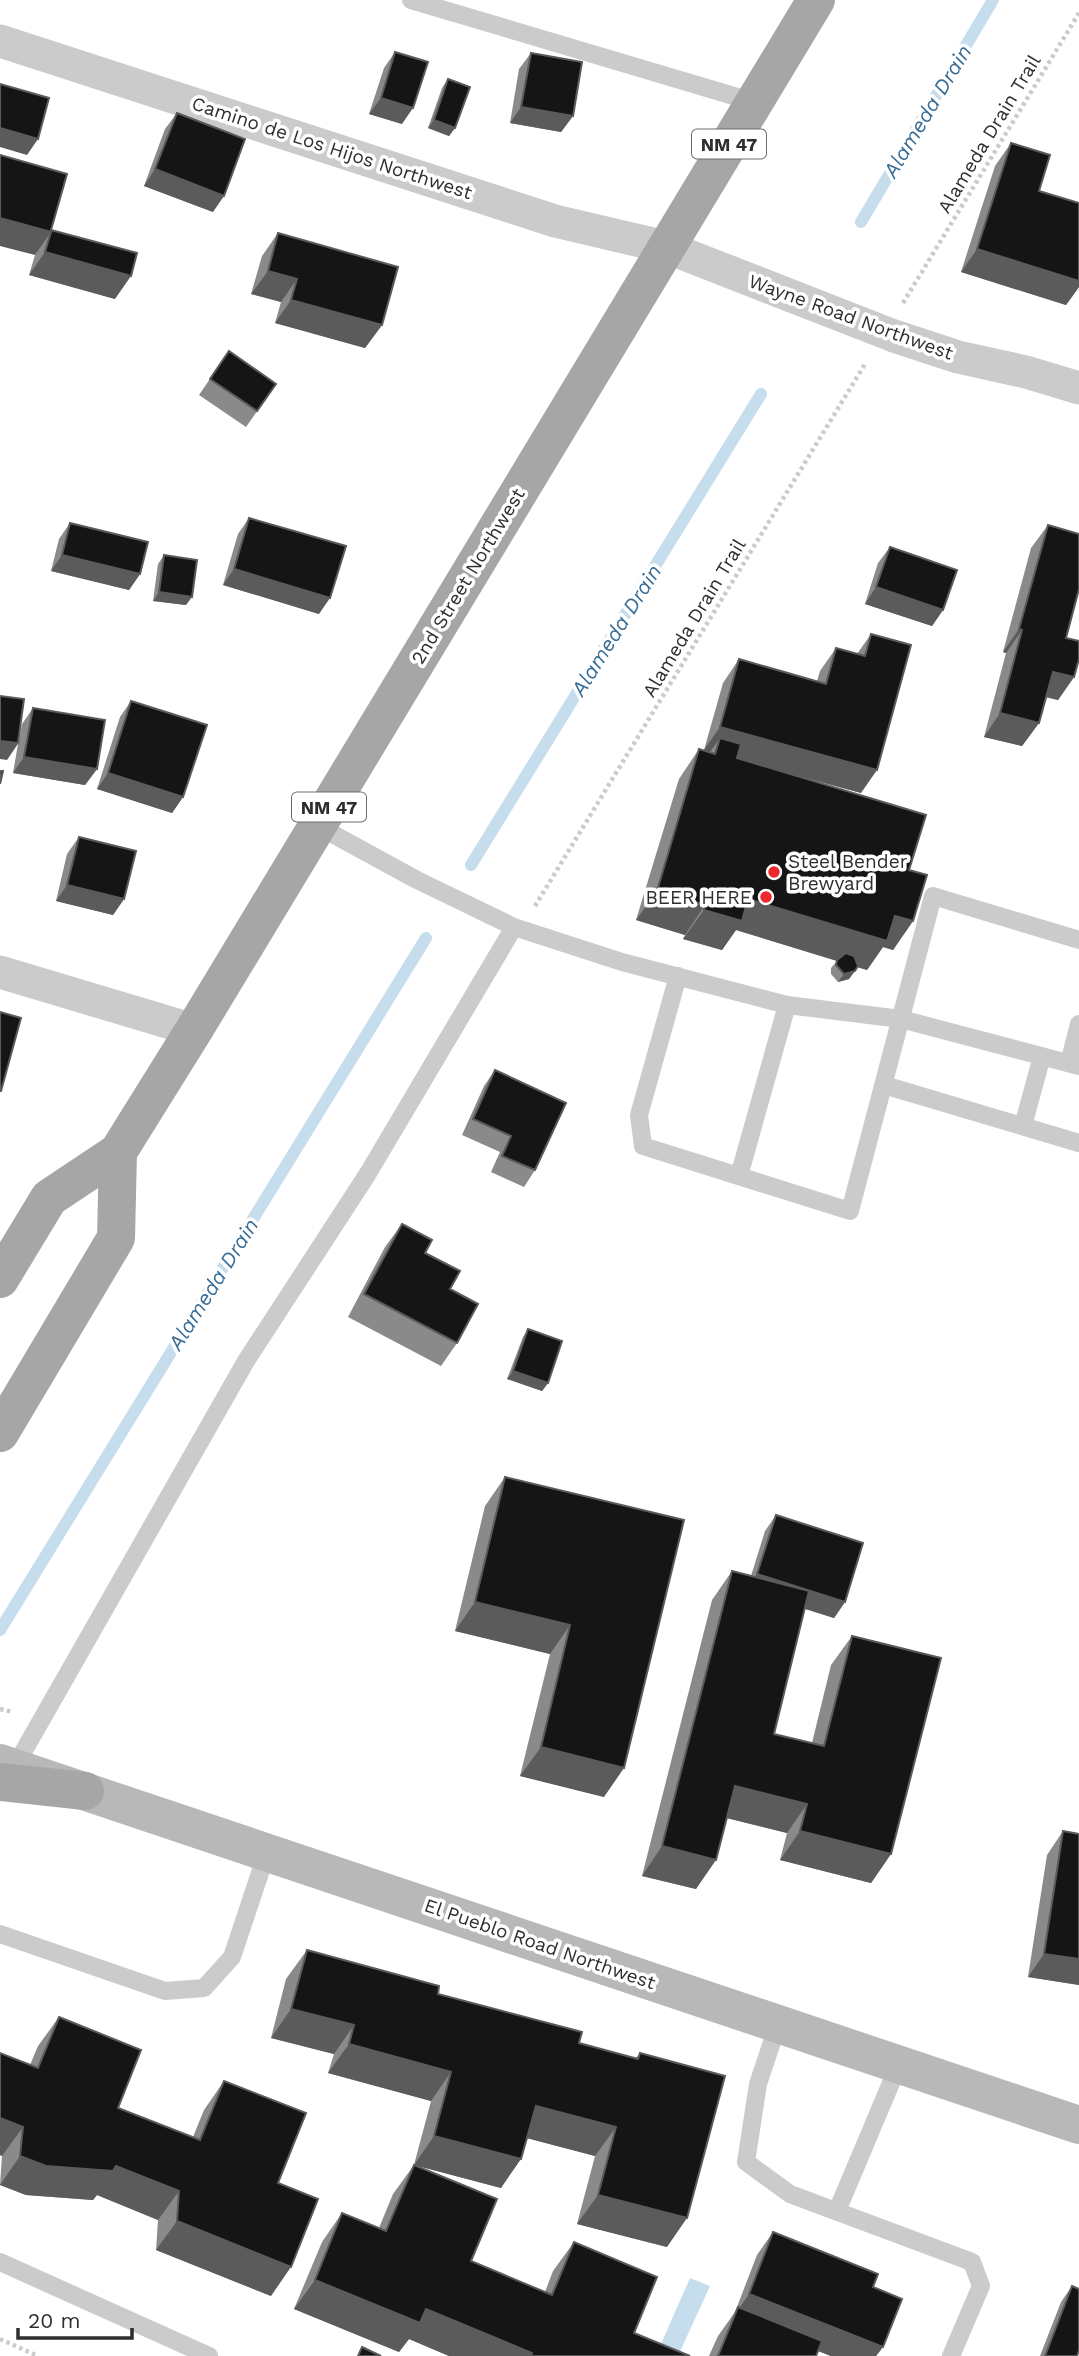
<svg xmlns="http://www.w3.org/2000/svg" width="1079" height="2356" viewBox="0 0 1079 2356" font-family="'Work Sans',sans-serif">
<style>
.water{fill:#c6dded}
.lines{fill:none;stroke-linecap:round;stroke-linejoin:round}
.stream{stroke:#c6dded;stroke-width:12}
.path{stroke:#cbcbcb;stroke-width:4.5;stroke-dasharray:3.5 3.5;stroke-linecap:butt}
.lane{stroke:#cbcbcb;stroke-width:18}
.street{stroke:#cbcbcb;stroke-width:33}
.secondary{stroke:#b8b8b8;stroke-width:38}
.primary{stroke:#a6a6a6;stroke-width:38}
.wall{fill:#8a8a8a}
.shaded-wall{fill:#5b5b5b}
.building{fill:#151515;stroke:#5b5b5b;stroke-width:2}
.poi-dot{fill:#ee272e;stroke:#fff;stroke-width:2.5}
.labels{text-anchor:middle;dominant-baseline:central;stroke-width:7;stroke-linejoin:round;paint-order:stroke}
.shield{fill:#fff;stroke:#6d6d6d;stroke-width:2}
.shield-label{font-size:18px;font-weight:bold;fill:#2e2e2e}
.street-label{font-size:19px;fill:#2e2e2e;stroke:#fff}
.poi-label{font-size:19px;fill:#2e2e2e;stroke:#fff;text-anchor:start}
.water-label{font-size:21px;font-style:italic;fill:#386d95;stroke:#fff}
</style>
<rect width="100%" height="100%" fill="#fff"/>
<path class="water" d="M690,2278L710,2286L678,2356L657,2353Z"/>
<g class="lines">
<path class="stream" d="M861,222L993,0
M471,865L761,394
M0,1630L426,938"/>
<path class="path" d="M903,303L1079,13
M535,906L865,364
M0,1709L13,1712
M0,2339L38,2356"/>
<path class="lane" d="M411,0L754,102
M514,927L622,962L787,1005L901,1019L1079,1066
M678,976L639,1115L643,1146L850,1211L933,896L1079,940
M1069,1063L1079,1024
M884,1085L1079,1143
M1023,1126L1042,1056
M739,1176L787,1005
M14,1768L246,1361L367,1175L514,927L417,880L318,826
M0,1934L165,1991L204,1988L232,1957L267,1852
M778,2024L758,2084L746,2162L790,2194L972,2262L981,2286L951,2356
M837,2211L899,2064
M0,2262L209,2356"/>
<path class="street" d="M0,41L555,221L666,247L894,336L958,357L1026,372L1079,388
M0,972L194,1030"/>
<path class="secondary" d="M0,1763L1079,2125"/>
<path class="primary" d="M0,1279L49,1198L118,1152L194,1030L816,0
M0,1433L116,1238L118,1152
M0,1782L85,1791"/>
</g>
<path class="wall" d="M395,52L402,124L369,114L384,68Z
M531,53L573,116L561,132L510,123L519,69Z
M448,79L455,128L449,136L428,128L442,88Z
M177,113L213,212L144,186L165,129Z
M1011,143L1039,191L1079,203V287L1066,305L961,272L995,166Z
M51,230L115,299L29,275L35,255Z
M278,233L382,325L365,348L275,323L281,302L251,294L262,256Z
M229,351L276,384L246,427L199,395Z
M249,518L319,614L223,585L238,534Z
M70,523L140,574L129,590L51,571L59,539Z
M1048,525L1066,638L1074,677L1058,700L1046,697L1039,723L1022,746L984,737L1006,653L1003,652L1031,548Z
M890,547L943,610L932,626L865,604L878,563Z
M164,555L186,605L153,601L158,564Z
M871,634L861,793L776,770L909,870L913,921L893,950L883,947L867,970L857,967L849,979L838,982L831,974V968L837,961L736,930L722,950L683,939L685,935L636,920L679,779L699,749L710,752L704,750L723,683L739,659L817,681L820,671L836,648L857,654Z
M131,701L183,797L172,813L97,789L120,717Z
M33,708L97,769L85,785L13,773L18,744L7,760L19,739L22,724Z
M79,837L124,899L113,915L56,901L67,854Z
M495,1070L535,1170L524,1187L491,1172L500,1152L462,1135L484,1086Z
M402,1224L425,1253L450,1289L457,1343L441,1366L348,1317L385,1247Z
M528,1329L548,1383L542,1391L507,1379L523,1337Z
M505,1477L684,1520L604,1797L520,1776L550,1654L455,1631L485,1506Z
M776,1515L845,1602L834,1618L805,1609L774,1734L812,1743L831,1665L852,1636L891,1854L871,1883L780,1860L787,1833L727,1818L696,1889L642,1876L712,1600L732,1571L751,1576L765,1531Z
M1063,1831L1079,1834V1985L1028,1977L1047,1855Z
M307,1950L579,2043L636,2058L640,2053L667,2247L577,2224L595,2156L527,2138L501,2188L414,2165L431,2101L328,2073L334,2054L271,2038L286,1979Z
M59,2017L118,2108L193,2137L204,2110L224,2081L278,2183L271,2296L156,2250L158,2220L97,2195L93,2200L26,2195L0,2185L2,2156L0,2155V2053L30,2065L38,2046Z
M414,2165L471,2261L545,2292L553,2271L574,2242L634,2333L690,2356H449L409,2339L399,2352L294,2309L322,2242L342,2213L379,2228L393,2194Z
M773,2232L873,2287L883,2347L876,2356H831L818,2351L816,2356H709L718,2336L735,2312L757,2255Z
M1072,2286L1077,2356H1040L1061,2302Z"/>
<path class="shaded-wall" d="M381,98L413,108L402,124L369,114Z
M521,107L573,116L561,132L510,123Z
M434,120L455,128L449,136L428,128Z
M0,128L38,139L27,155L0,147Z
M155,169L224,196L213,212L144,186Z
M0,218L51,232L35,255L0,246Z
M977,249L1079,281V287L1066,305L961,272Z
M45,252L131,276L115,299L29,275Z
M268,271L297,279L281,302L251,294Z
M291,300L382,325L365,348L275,323Z
M62,555L140,574L129,590L51,571Z
M234,569L330,598L319,614L223,585Z
M876,587L943,610L932,626L865,604Z
M159,592L192,597L186,605L153,601Z
M1019,629L1022,630L1006,653L1003,652Z
M1053,672L1074,677L1058,700L1037,695Z
M1000,713L1039,723L1022,746L984,737Z
M720,727L877,770L861,793L715,753L720,738L710,752L704,750Z
M0,741L18,743L7,760L0,759Z
M24,757L97,769L85,785L13,773Z
M108,773L183,797L172,813L97,789Z
M67,885L124,899L113,915L56,901Z
M657,891L705,905L685,935L636,920Z
M748,899L895,916L913,921L893,950L883,947L867,970L736,930L722,950L683,939L704,910Z
M855,971L849,979L838,982L844,974Z
M513,1371L548,1383L542,1391L507,1379Z
M757,1574L845,1602L834,1618L746,1590Z
M475,1602L570,1625L550,1654L455,1631Z
M541,1747L624,1768L604,1797L520,1776Z
M735,1786L807,1804L787,1833L714,1815Z
M800,1831L891,1854L871,1883L780,1860Z
M662,1846L716,1860L696,1889L642,1876Z
M1044,1954L1079,1959V1985L1028,1977Z
M291,2009L354,2025L334,2054L271,2038Z
M349,2044L451,2072L431,2101L328,2073Z
M536,2106L616,2127L595,2156L515,2135Z
M0,2118L23,2127L2,2156L0,2155Z
M434,2136L521,2159L501,2188L414,2165Z
M20,2156L116,2166L179,2191L158,2220L97,2195L93,2200L26,2195L0,2185Z
M598,2195L687,2218L667,2247L577,2224Z
M177,2221L291,2267L271,2296L156,2250Z
M315,2280L426,2309L532,2353L530,2356H449L409,2339L399,2352L294,2309Z
M749,2294L883,2347L876,2356H831L734,2318L736,2313Z"/>
<path class="building" d="M395,52L428,62L413,108L381,98Z
M531,53L582,62L573,116L521,107Z
M448,79L470,87L455,128L434,120Z
M0,84L49,98L38,139L0,128Z
M177,113L245,139L224,196L155,169Z
M1011,143L1050,155L1039,191L1079,203V281L977,249Z
M0,155L67,174L51,230L137,253L131,276L45,252L51,232L0,218Z
M278,233L398,267L382,325L291,300L297,279L268,271Z
M229,351L276,384L257,411L210,379Z
M249,518L346,546L330,598L234,569Z
M70,523L148,542L140,574L62,555Z
M1048,525L1079,534V589L1066,638L1079,641V659L1074,677L1053,672L1039,723L1000,713L1022,630L1019,629Z
M890,547L957,570L943,610L876,587Z
M164,555L197,560L192,597L159,592Z
M871,634L911,645L877,770L720,727L739,659L826,684L836,648L865,656Z
M0,696L24,699L18,743L0,741Z
M131,701L207,725L183,797L108,773Z
M33,708L105,720L97,769L24,757Z
M720,738L741,744L737,758L926,815L909,870L927,875L913,921L895,916L887,941L748,899L742,921L704,910L705,905L657,891L699,749L715,754Z
M0,771H3L0,784Z
M79,837L136,851L124,899L67,885Z
M846,953L854,956L858,966L855,971L844,974L836,965L837,960Z
M0,1012L21,1018L1,1091H0Z
M495,1070L566,1103L535,1170L502,1156L511,1136L473,1119Z
M402,1224L432,1240L425,1253L460,1271L450,1289L478,1304L457,1343L364,1294Z
M528,1329L562,1341L548,1383L513,1371Z
M505,1477L684,1520L624,1768L541,1747L570,1625L475,1602Z
M776,1515L863,1543L845,1602L757,1574Z
M732,1571L809,1591L774,1734L824,1746L852,1636L941,1658L891,1854L800,1831L807,1804L735,1786L716,1860L662,1846Z
M1063,1831L1079,1834V1959L1044,1954Z
M307,1950L439,1986L438,1994L582,2032L579,2043L638,2059L640,2053L725,2076L687,2218L598,2195L616,2127L536,2106L521,2159L434,2136L451,2072L349,2044L354,2025L291,2009Z
M59,2017L141,2050L118,2108L200,2140L224,2081L306,2113L278,2183L318,2199L291,2267L177,2221L179,2191L116,2166L113,2171L46,2166L20,2156L23,2127L0,2118V2053L38,2068Z
M414,2165L497,2199L471,2261L552,2295L574,2242L657,2277L634,2333L690,2356H531L532,2353L426,2309L420,2323L315,2280L342,2213L386,2231Z
M773,2232L878,2274L873,2287L902,2299L883,2347L749,2294Z
M1072,2286L1079,2289V2350L1077,2356H1045Z
M738,2307L822,2341L816,2356H718Z
M362,2347L381,2356H358Z"/>
<g class="poi-dot">
<circle cx="774" cy="872" r="7"/>
<circle cx="766" cy="897" r="7"/>
</g>
<g class="labels">
<g class="shield">
<rect x="692" y="129.5" width="74" height="29" rx="5"/>
<rect x="292" y="792.5" width="74" height="29" rx="5"/>
</g>
<g class="shield-label">
<text x="729" y="144">NM 47</text>
<text x="329" y="807">NM 47</text>
</g>
<g class="street-label">
<text transform="translate(989 134) rotate(-59)">Alameda Drain Trail</text>
<text transform="translate(332 148) rotate(18)">Camino de Los Hijos Northwest</text>
<text transform="translate(851 317) rotate(20)">Wayne Road Northwest</text>
<text transform="translate(468 576) rotate(-59)">2nd Street Northwest</text>
<text transform="translate(694 618) rotate(-59)">Alameda Drain Trail</text>
<text transform="translate(540 1944) rotate(19)">El Pueblo Road Northwest</text>
</g>
<g class="poi-label">
<text x="788" y="861">Steel Bender<tspan x="788" dy="22">Brewyard</tspan></text>
<text x="752" y="897" text-anchor="end">BEER HERE</text>
</g>
<g class="water-label">
<text transform="translate(927 111) rotate(-59)">Alameda Drain</text>
<text transform="translate(616 630) rotate(-58)">Alameda Drain</text>
<text transform="translate(213 1284) rotate(-58)">Alameda Drain</text>
</g>
</g>
<path d="M18 2328v10h114v-10" fill="none" stroke="#2e2e2e" stroke-width="3.5"/>
<text x="28" y="2328" font-size="21" fill="#2e2e2e" stroke="#ffffff" stroke-width="5" paint-order="stroke">20 m</text>
</svg>
